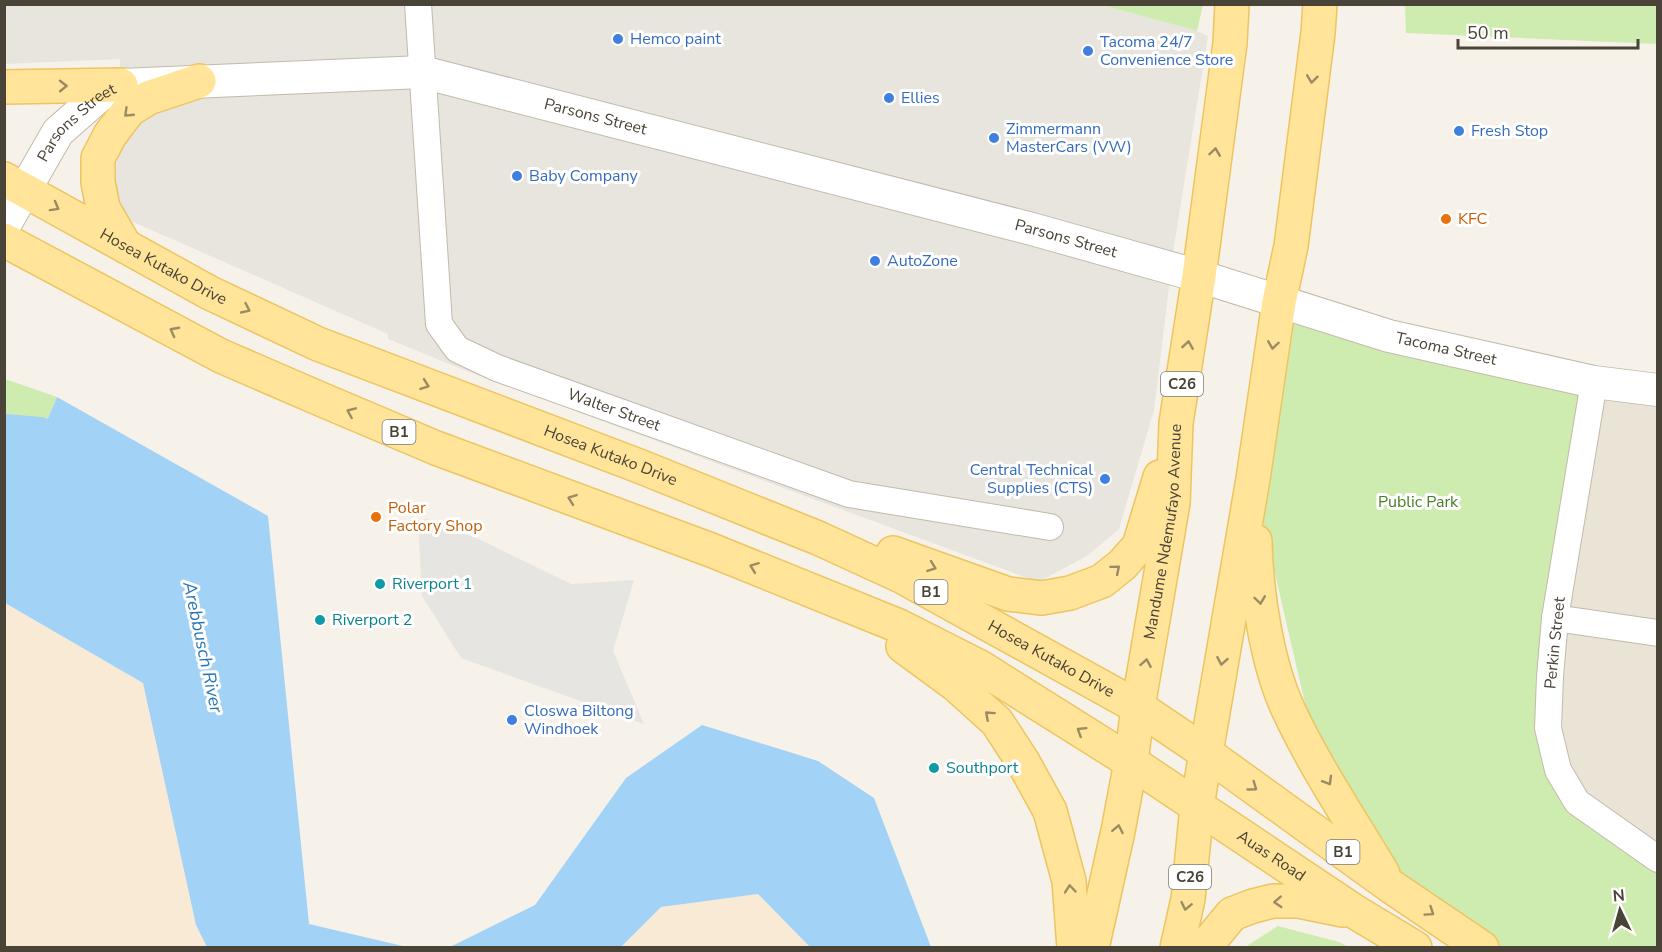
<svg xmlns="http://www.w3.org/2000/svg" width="1662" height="952" viewBox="0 0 1662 952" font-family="'Nunito Sans',sans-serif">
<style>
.residential{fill:#eae4d7}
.commercial{fill:#f8ead4}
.industrial{fill:#e8e4de}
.green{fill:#cfecb0}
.parking{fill:#e7e5e1}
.water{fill:#a2d2f5}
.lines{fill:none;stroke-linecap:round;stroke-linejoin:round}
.river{stroke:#a2d2f5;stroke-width:44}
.minor-casing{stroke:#c2baab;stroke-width:28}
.tertiary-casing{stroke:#c2baab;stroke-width:34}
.primary-casing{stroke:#ecc561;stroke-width:36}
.minor{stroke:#fff;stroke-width:26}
.tertiary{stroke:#fff;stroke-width:32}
.primary{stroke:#ffe499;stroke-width:33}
.oneway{stroke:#9b8b63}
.shop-dot{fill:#3f7fe0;stroke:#fff;stroke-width:2}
.food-dot{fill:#e8710a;stroke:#fff;stroke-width:2}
.culture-dot{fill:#0f9aa8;stroke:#fff;stroke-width:2}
.labels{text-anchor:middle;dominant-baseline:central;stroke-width:6;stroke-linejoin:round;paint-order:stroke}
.shield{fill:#fff;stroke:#807b73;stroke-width:1.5}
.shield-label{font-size:15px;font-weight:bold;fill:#4a4337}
.shop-label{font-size:16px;fill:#366cbe;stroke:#fff;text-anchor:start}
.street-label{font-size:16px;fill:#4a4337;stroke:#fff}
.food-label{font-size:16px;fill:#c56008;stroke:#fff;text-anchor:start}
.park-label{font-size:16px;fill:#468125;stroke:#fff}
.culture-label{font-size:16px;fill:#0d838f;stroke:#fff;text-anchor:start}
.water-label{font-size:18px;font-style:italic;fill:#2676b6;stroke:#fff}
</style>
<rect width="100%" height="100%" fill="#f6f2e9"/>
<path class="residential" d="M1594,382L1657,390V859L1558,770L1555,618Z"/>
<path class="commercial" d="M4,603L143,683L196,925L207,947H5Z
M758,894L810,947L621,948L661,907Z"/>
<path class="industrial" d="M1077,4L1106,6L1197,31L1208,36L1174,246L1154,410L1119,529L1087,556L1038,582L464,370L388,339V334L115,214L120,59L5,64L4,5Z"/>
<path class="green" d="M1077,5H1203L1197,31L1106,6Z
M1405,5H1657V44L1406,33Z
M1279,302L1594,382L1555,618L1558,770L1657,859V947H1483L1389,885L1307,712L1253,479Z
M5,379L57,397L39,439L5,436Z
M1278,926L1339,942L1349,947H1245Z"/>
<path class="parking" d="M427,519L483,541L571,584L634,580L613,651L644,724L461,658L422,596L418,521Z"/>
<path class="water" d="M57,397L268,516L309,924L407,947H207L196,925L143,683L5,603V436L39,439Z
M702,725L818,761L874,798L931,947H810L758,894L661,907L621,947H450L535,905L626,778Z"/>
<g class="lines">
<path class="river" d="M4,436L39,439L82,478"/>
<g class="minor-casing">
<g id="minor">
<path id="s1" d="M418,4L439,324L457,349L497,368L849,494L1050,527"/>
<path d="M1594,382L1555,618L1550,677L1548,728L1558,770L1577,802L1658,859"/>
<path d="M1555,618L1658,633"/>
</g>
</g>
<g class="tertiary-casing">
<g id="tertiary">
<path id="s2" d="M4,226L58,132L99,96L121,85L422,72L1032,229L1199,276L1389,336L1594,382L1658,390"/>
</g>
</g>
<g class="primary-casing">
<g id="primary">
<path d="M4,87L121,85"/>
<path id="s3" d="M4,179L210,293L318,344L639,466L818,538L903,577L1138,707L1206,753L1389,885L1482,948"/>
<path id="s4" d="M4,240L221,356L318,398L436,448L711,550L899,626L980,667L1131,762L1357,913L1415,948"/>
<path d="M125,246L103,208L98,182V158L110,135L129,110L148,98L199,81"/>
<path d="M1255,541C1256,592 1267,665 1289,711C1315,767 1351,820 1383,874"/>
<path d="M893,553L1008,594L1042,598L1070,593L1102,581L1122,565L1139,546L1160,477"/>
<path d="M903,646L956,685L997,722L1023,762L1050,811L1069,881L1074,948"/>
<path id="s5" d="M1092,948L1118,831L1131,762L1138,707L1173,503L1176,423L1199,276L1230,43L1232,4"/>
<path d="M1177,948L1188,899L1197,806L1206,753L1253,479L1279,302L1291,246L1318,33L1320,4"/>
<path d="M1204,948L1232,914L1253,906L1273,901H1299L1343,910"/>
</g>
</g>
<use href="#minor" class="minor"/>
<use href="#tertiary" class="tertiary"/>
<use href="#primary" class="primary"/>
</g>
<defs><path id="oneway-chevron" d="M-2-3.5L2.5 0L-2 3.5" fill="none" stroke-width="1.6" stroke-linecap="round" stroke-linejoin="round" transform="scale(1.5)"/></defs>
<g class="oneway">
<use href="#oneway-chevron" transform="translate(1312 79) rotate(97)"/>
<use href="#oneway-chevron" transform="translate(63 86) rotate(-1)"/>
<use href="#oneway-chevron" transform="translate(128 113) rotate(136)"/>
<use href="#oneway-chevron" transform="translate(1215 152) rotate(-82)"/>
<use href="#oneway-chevron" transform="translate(55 207) rotate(29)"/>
<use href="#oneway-chevron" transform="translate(246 309) rotate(25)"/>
<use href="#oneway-chevron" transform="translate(174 331) rotate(-152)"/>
<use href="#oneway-chevron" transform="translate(1188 345) rotate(-81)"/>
<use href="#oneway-chevron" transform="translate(1273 345) rotate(98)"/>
<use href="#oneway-chevron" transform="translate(425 385) rotate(20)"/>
<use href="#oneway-chevron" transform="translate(351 412) rotate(-157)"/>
<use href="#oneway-chevron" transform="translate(572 499) rotate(-160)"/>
<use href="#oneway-chevron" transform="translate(754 567) rotate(-159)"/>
<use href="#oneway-chevron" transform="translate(932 567) rotate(20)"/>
<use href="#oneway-chevron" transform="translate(1116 569) rotate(-40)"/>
<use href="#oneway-chevron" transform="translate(1260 600) rotate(82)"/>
<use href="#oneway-chevron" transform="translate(1222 661) rotate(100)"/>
<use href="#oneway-chevron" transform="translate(1146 663) rotate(-80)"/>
<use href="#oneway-chevron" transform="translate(989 715) rotate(-138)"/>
<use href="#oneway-chevron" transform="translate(1081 731) rotate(-148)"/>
<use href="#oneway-chevron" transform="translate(1328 781) rotate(59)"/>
<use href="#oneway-chevron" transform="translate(1253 787) rotate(36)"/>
<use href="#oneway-chevron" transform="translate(1118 829) rotate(-79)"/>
<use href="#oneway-chevron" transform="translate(1070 889) rotate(-95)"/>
<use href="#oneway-chevron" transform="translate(1278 902) rotate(177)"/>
<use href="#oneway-chevron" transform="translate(1186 906) rotate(102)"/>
<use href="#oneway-chevron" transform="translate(1430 912) rotate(34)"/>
</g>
<g class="shop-dot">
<circle cx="618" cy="39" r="6"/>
<circle cx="1088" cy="51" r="6"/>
<circle cx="889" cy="98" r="6"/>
<circle cx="1459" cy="131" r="6"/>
<circle cx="994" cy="138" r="6"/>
<circle cx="517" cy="176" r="6"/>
<circle cx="875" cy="261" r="6"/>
<circle cx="1105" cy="479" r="6"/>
<circle cx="512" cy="720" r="6"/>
</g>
<g class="food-dot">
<circle cx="1446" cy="219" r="6"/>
<circle cx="376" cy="517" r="6"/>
</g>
<g class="culture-dot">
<circle cx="380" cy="584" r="6"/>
<circle cx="320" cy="620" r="6"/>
<circle cx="934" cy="768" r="6"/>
</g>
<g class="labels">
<g class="shield">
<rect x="1161" y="372" width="42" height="24" rx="4.5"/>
<rect x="382.5" y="420" width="33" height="24" rx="4.5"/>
<rect x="914.5" y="580" width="33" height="24" rx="4.5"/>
<rect x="1326.5" y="840" width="33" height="24" rx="4.5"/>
<rect x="1169" y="865" width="42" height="24" rx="4.5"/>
</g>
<g class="shield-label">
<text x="1182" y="384">C26</text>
<text x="399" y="432">B1</text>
<text x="931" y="592">B1</text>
<text x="1343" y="852">B1</text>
<text x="1190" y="877">C26</text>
</g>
<g class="shop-label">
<text x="630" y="39">Hemco paint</text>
<text x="1100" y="42">Tacoma 24/7<tspan x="1100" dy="18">Convenience Store</tspan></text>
<text x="901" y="98">Ellies</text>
<text x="1006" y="129">Zimmermann<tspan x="1006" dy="18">MasterCars (VW)</tspan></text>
<text x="1471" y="131">Fresh Stop</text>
<text x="529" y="176">Baby Company</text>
<text x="887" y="261">AutoZone</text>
<text x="1093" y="470" text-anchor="end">Central Technical<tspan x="1093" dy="18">Supplies (CTS)</tspan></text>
<text x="524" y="711">Closwa Biltong<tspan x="524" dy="18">Windhoek</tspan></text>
</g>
<g class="street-label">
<text stroke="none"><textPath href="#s2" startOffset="668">Parsons Street</textPath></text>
<text stroke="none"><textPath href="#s2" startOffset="128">Parsons Street</textPath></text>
<text stroke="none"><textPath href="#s2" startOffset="1154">Parsons Street</textPath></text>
<text stroke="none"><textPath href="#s3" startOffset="182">Hosea Kutako Drive</textPath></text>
<text stroke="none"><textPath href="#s2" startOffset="1550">Tacoma Street</textPath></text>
<text stroke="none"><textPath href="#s1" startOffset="520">Walter Street</textPath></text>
<text stroke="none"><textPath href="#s3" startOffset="668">Hosea Kutako Drive</textPath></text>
<text stroke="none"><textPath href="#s5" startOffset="423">Mandume Ndemufayo Avenue</textPath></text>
<text transform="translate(1555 643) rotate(-84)">Perkin Street</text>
<text stroke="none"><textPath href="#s3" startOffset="1154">Hosea Kutako Drive</textPath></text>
<text stroke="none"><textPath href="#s4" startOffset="1414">Auas Road</textPath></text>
</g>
<g class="food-label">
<text x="1458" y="219">KFC</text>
<text x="388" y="508">Polar<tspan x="388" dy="18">Factory Shop</tspan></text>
</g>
<g class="park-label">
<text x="1418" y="502">Public Park</text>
</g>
<g class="culture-label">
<text x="392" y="584">Riverport 1</text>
<text x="332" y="620">Riverport 2</text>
<text x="946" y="768">Southport</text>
</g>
<g class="water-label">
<text transform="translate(203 647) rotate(78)">Arebbusch River</text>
</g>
</g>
<rect width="1662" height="952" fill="none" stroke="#4a4337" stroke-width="12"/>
<g transform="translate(1620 910) rotate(355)" stroke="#ffffff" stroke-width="4.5" paint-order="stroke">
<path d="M0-4.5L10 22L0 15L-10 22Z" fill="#4a4337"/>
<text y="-9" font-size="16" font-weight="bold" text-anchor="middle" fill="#4a4337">N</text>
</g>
<path d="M1458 39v9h180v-9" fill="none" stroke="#4a4337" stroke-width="3"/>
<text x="1467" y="39" font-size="18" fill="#4a4337" stroke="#ffffff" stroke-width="4.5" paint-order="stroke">50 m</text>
</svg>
